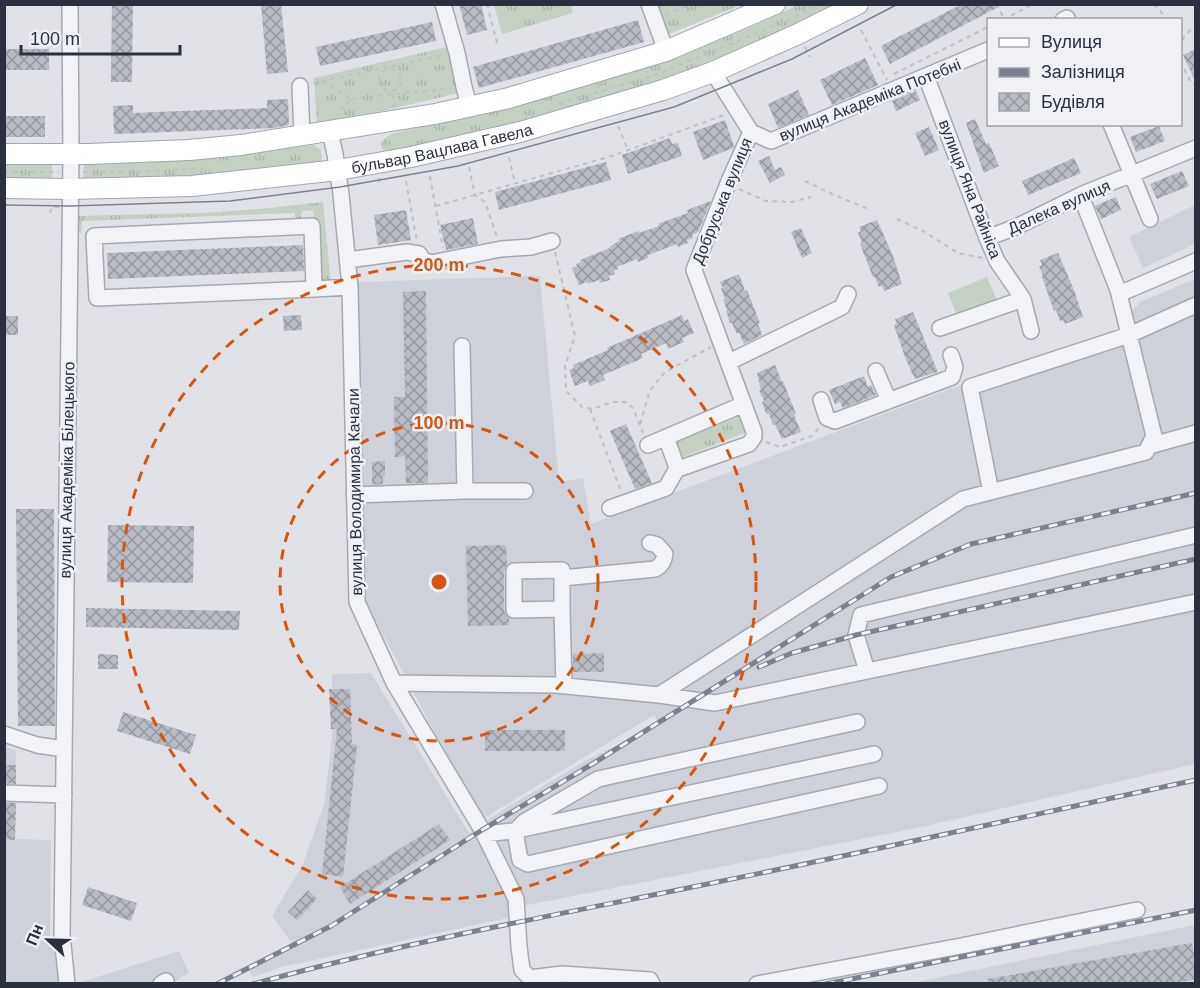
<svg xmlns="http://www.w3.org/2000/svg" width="1200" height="988" viewBox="0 0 1200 988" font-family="Helvetica,sans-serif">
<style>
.built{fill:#ced1d9}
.grass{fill:url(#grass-tufts)}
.pitch{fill:#c4d0c2}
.building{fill:url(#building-cross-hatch)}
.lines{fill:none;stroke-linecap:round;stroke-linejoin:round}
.minor-casing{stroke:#a6a9b1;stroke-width:18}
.major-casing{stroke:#a0a6b2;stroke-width:22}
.path{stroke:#bec0c6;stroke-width:2;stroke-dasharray:4.5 4.5;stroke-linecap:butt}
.minor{stroke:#f2f3f6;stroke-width:15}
.major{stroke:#fff;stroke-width:20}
.tram{stroke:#7b818f;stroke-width:1.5}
.rail-casing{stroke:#7b818f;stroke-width:5}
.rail{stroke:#eff1f5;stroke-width:3;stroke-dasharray:9;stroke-linecap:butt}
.ring{fill:none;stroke:#d55511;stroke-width:3;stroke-dasharray:10 8}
.labels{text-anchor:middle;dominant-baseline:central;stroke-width:5;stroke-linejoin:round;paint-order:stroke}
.street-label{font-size:16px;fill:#2a303d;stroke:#eff1f5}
.centre{fill:#d55511;stroke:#eff1f5;stroke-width:3}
.ring-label{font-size:18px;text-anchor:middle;font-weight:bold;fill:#d55511;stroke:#eff1f5;stroke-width:5;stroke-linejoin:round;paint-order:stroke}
</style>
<defs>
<pattern id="grass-tufts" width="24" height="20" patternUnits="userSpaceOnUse" patternTransform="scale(1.5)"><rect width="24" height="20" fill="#c4d0c2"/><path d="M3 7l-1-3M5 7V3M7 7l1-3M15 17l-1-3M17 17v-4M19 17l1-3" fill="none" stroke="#a9b3a8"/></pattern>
<pattern id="building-cross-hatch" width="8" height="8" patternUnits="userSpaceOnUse" patternTransform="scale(1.5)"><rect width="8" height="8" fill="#b8bbc4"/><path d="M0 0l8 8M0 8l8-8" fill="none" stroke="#9698a0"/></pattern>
</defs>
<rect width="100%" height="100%" fill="#e0e2e7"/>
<path class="built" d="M1195,205V244L1143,268L1129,237Z
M540,276L559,482L583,478L591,524L950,389L1116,331L1140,302L1195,279V764L917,828L523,906L508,918L282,967L253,977L248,970L293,945L272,916L303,864L324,804L332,739V674L371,673L469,833L504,809L585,761L659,724L654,715L481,820L363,597L356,282Z
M5,747L16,750L15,839L51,840L50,936L71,935L75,983L5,984Z
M1195,925V983H911Z
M179,951L189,973L172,983L75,984Z"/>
<path class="grass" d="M646,4L741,5L656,39Z
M494,5V4L574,5L571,6L573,13L502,34Z
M798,5H843L662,85L520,129L387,156C379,146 379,141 391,134C529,101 670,68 798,5Z
M451,46L463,92L382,111L317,123L314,78Z
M313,145L320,149L322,156L321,164L316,169L83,183L84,161L189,160Z
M5,162H52V181H5Z
M323,202L331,286L319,282L313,210L302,211L301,219H296L295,213L82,221L81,233H75V216L203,213L270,208Z
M741,416L747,432L678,459L672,443Z"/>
<path class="pitch" d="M987,277L997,300L957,316L948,293Z"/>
<path class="building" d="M112,4H133L132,82H111Z
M261,4H281L288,72L267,74Z
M459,4H481L487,30L467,35Z
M962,4H1004L890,64L881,46Z
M638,20L644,42L479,88L473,67Z
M432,22L436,41L320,66L316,47Z
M4,49H49V70H4Z
M1196,49V83L1183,55Z
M865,58L878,85L832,105L820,80Z
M798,90L809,115L778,128L768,104Z
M916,91L920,100L896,111L892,101Z
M288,99L289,125L274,128L114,134L113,106L133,105V113L182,111L267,108V100Z
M4,116H45V137H4Z
M975,119L986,144L989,143L999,166L984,173L966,123Z
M725,120L734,146L733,148L703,160L693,132Z
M1159,126L1165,141L1136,152L1130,137Z
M929,127L939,150L925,156L915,133Z
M670,138L672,144L678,143L682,156L628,174L622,155Z
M769,156L775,170L781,167L785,175L770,183L758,161Z
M1074,158L1081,173L1028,195L1022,181Z
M606,162L611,180L499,210L495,192Z
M1182,171L1189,186L1157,199L1150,184Z
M1116,197L1121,210L1101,219L1095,206Z
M711,201L698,232L692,235L693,238L687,240L688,243L678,247L677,244L648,255V258L638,262L637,259L617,267L618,269L614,271L615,274L609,276L610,280L600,283L599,280L588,284L587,282L579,285L572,268L577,266L576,264L581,262L580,260L610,248L609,247L619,241L618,239L638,231L639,233L659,226L658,224L688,213L687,210Z
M406,210L411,240L378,245L374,215Z
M473,218L478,244L446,250L440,225Z
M877,220L893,256L902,284L884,291L882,286L879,287L875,277H873L860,244L862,243L858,233L861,231L859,227Z
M801,228L812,253L802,258L791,232Z
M303,245L304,271L108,279L107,253Z
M1058,253L1074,290L1083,317L1065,324L1063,320L1060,321L1056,310L1054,311L1042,277L1043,276L1039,266L1042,265L1040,260Z
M739,274L745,291L747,290L760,323L758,324L762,335L744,344L739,333L737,334L732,323H730L726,311L727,310L723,299H725L721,288H723L720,282Z
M426,291L428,483H406L405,456L395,457L394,397H405L403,292Z
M913,312L937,370V372L915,379L906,360L894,325L897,324L895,319Z
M301,315L302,330L284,331L283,316Z
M682,315L684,321L688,319L694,333L682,338L684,342L668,349L666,343L641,354L643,358L603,375L605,380L590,386L588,381L575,386L569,370L574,368L573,365L608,350L607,348Z
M4,316H18V335H4Z
M775,365L782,382L783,381L796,414L794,415L801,432L782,439L775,424L773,425L769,414H766L762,402L764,401L759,390H761L757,373Z
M864,376L868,387L871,385L876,395L843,408L840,402L835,404L829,390Z
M626,424L652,483L635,489L610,431Z
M385,461V476H383V484L372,485V462Z
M16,509H54L55,726H18Z
M108,525L194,526L193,583L107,582Z
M506,545L507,564L504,571V610L505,614L509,618V625L468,626L466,546Z
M86,608L240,611L239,630L86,627Z
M604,653V672H573V654Z
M98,654L118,655V669H98Z
M329,689H350L352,744L357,745L343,877L322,874L337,729H331Z
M123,712L196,735L190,754L117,731Z
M485,730H565V751H485Z
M4,765H16V784L4,783Z
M4,803H16L15,840L4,839Z
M439,824L450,840L350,904L340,887Z
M88,887L137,903L131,921L82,905Z
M308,890L317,899L297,920L288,912Z
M1192,943L1196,967V979L1171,984H988V979Z"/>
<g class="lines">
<g class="minor-casing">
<path id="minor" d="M443,4L457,53L464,87L469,106
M649,4L666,51
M1063,20L1067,18L1068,20
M926,76L987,238L997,261L1023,299L1031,331
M300,86L302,136
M1111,124L1150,219
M330,132L335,154L341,194L350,287L357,602L394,683L482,830L516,899L519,947L522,970L530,978L562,974L650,980L652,984
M751,132L771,141L988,50
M1076,198L1084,204L1118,290L1126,291L1196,261
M987,238L1016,227L1083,194L1196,148
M348,260L407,252L419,254L423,260L431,263L501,249L531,247L552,241
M314,289L312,226L94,236L97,298L314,289L350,287
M940,328L1023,299
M462,346L465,491
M729,362L842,307L848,294
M876,371L889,401
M821,400L827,418L835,421L952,377L955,367L951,355
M666,437L676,465L681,468L749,444L754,437V432L694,270L729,181L751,132L713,72
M648,445L744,404
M1149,446L1196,433
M991,492L970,387L1129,335L1196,305
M354,495L465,491H525
M610,508L666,488L678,467
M562,578L655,569C662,565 664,561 665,554L657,545L650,543
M562,609L514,610V571L562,570V609L564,686
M867,671L856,635L861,615L1196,535
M394,683L556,685L659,695L963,499L1146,452L1154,436L1118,290
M659,695L715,703L1196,602
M857,722L598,779L524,822L515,831L520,860L528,864L879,786
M4,734L37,745L64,749
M4,793L64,795
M484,834L513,831L874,754
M67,984L62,935L71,154L70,4
M161,984L166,981
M757,984L961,946L1137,910"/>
</g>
<g class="major-casing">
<g id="major">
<path d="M4,154H88L189,150L241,145L435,114L509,98L666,51L775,4"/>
<path id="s1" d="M4,188L70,189L192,186L338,170L411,157L520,132L663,90L713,72L798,34L858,4"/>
</g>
</g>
<path class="path" d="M487,4L497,43
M996,4L1005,20
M1154,4L1168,20
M665,15L691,4
M1003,20L1033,4
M861,30L887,80
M805,47L810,57
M1180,49L1184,37L1196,24
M1180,61L1192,84H1196
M379 80a11 11 0 1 1 22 0a11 11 0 1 1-22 0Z
M894,74L988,27
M322,81L351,99L337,114
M313,83L445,55
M393,94L394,107
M351,99L452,88
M559,104L655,75L791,19L819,4
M618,126L628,150
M509,157L515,183
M469,167L475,195L485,202L497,237
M4,172H59
M83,172L150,171L209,168
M430,176L443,248
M379,178L380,187
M406,181L417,242
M805,181L834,195L871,210
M739,189L766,201L792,202L811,197
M436,206L612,156L724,115
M50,213L52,207H59
M897,219L923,231L958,253L982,258
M555,252L575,336L565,366L566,391L582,407L593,409L612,402H625L633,408L643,433
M590,409L621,491
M640,424L650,390L665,372L711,347
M766,442L780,447L812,436L820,427"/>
<use href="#minor" class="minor"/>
<use href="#major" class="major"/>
<path class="tram" d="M4,205L70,206L230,201L340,187L458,166L674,107L792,59L898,4"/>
<g class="rail-casing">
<path id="rail" d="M759,667L792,653L856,635L1196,559
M217,984L331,926L482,830L594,763L891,577L971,544L1196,493
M253,984C405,942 562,914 717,882C877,850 1036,814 1196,780
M826,984L1196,910"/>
</g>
<use href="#rail" class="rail"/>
</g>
<g class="ring">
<circle cx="439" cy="582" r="159"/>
<circle cx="439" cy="582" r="317"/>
</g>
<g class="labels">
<g class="street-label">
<text transform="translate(870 100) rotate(-22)">вулиця Академіка Потебні</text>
<text stroke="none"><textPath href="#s1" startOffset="441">бульвар Вацлава Гавела</textPath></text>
<text transform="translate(970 189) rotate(69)">вулиця Яна Райніса</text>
<text transform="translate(722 201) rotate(-68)">Добруська вулиця</text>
<text transform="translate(1059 207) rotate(-24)">Далека вулиця</text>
<text transform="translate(67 470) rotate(-89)">вулиця Академіка Білецького</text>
<text transform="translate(355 492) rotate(-91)">вулиця Володимира Качали</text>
</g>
</g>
<circle cx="439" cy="582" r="9" class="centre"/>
<g class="ring-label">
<text x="439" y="271">200 m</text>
<text x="439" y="429">100 m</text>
</g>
<rect width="1200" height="988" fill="none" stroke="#2a303d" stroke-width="12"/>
<rect x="987" y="18" width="195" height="108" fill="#eff1f5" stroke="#a0a4ab" stroke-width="1.5"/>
<rect x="999" y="38" width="30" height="9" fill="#ffffff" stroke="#a0a4ab" stroke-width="1.5"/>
<text x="1041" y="48" font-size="18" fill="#2a303d">Вулиця</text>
<rect x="999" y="68" width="30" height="9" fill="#7b818f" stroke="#a0a4ab" stroke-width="1.5"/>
<text x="1041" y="78" font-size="18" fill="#2a303d">Залізниця</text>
<rect x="999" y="93" width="30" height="18" fill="url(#building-cross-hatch)" stroke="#a0a4ab" stroke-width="1.5"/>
<text x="1041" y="108" font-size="18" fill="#2a303d">Будівля</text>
<g transform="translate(48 940) rotate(292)" stroke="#eff1f5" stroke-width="4.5" paint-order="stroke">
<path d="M0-4.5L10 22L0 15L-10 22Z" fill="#2a303d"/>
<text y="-9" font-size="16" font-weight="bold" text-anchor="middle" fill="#2a303d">Пн</text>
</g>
<path d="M21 45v9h159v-9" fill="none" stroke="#2a303d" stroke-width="3"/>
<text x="30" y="45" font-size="18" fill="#2a303d" stroke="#eff1f5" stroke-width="4.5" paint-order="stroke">100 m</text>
</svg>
